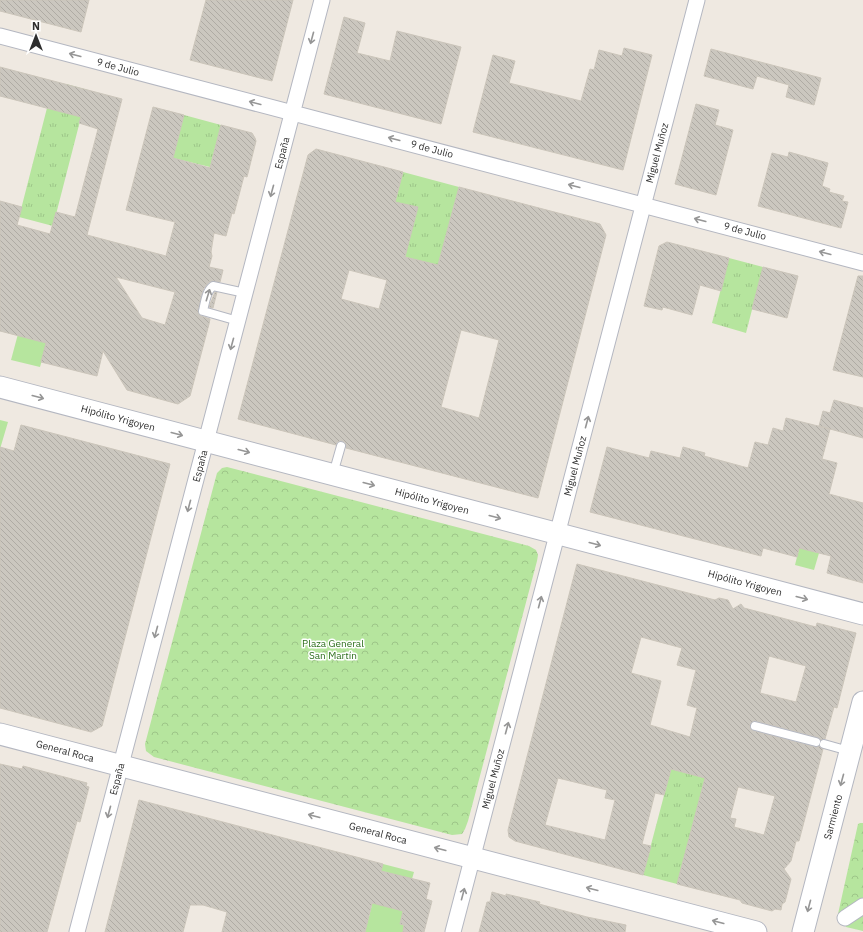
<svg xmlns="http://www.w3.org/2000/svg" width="863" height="932" viewBox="0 0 863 932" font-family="'IBM Plex Sans',sans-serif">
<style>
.grass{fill:url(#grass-tufts)}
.park{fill:url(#park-crowns)}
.garden{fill:#b6e59e}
.building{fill:url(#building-back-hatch);stroke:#cbc5ba;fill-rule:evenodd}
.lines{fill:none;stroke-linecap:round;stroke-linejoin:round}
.lane-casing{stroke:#b4b7c1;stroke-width:10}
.street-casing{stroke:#b4b7c1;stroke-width:17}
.secondary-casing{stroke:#b4b7c1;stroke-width:23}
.lane{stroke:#fff;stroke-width:8}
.street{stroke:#fff;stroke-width:15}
.secondary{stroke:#fff;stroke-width:21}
.oneway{stroke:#969696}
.labels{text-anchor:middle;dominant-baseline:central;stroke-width:3;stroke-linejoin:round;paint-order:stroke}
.street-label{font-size:10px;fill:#2e2e2e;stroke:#fff}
.park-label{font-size:10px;fill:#2c6e1b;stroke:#fff}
</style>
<defs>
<pattern id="grass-tufts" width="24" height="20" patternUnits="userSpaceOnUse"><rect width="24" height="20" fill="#b6e59e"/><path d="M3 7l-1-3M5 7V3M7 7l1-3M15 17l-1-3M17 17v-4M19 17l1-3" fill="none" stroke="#9dc588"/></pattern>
<pattern id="park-crowns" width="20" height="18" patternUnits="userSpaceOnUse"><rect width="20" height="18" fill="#b6e59e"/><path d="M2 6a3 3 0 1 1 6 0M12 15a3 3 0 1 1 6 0" fill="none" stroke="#9dc588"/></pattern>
<pattern id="building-back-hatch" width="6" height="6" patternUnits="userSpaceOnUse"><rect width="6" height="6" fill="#cbc7bf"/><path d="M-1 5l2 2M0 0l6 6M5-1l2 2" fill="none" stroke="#afaba4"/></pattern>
</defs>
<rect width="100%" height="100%" fill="#efe9e1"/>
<path class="grass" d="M66,84L88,90L53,226L19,217L47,108L59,111Z
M184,115L221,125L210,167L173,158Z
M403,172L459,187L438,265L405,257L417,208L395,202Z
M729,258L763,267L746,333L712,323Z
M671,769L705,778L677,884L643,875Z"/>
<path class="park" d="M227,467L529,546L536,550L538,555L537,561L468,821L465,829L462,834L452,835L154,757L146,751L145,744L217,473L222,468Z
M860,823H863V931L846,927L838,914L858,824Z"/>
<path class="garden" d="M22,319L57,346L44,353L40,367L11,360Z
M0,420L8,422L0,449Z
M801,541L814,552L819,553L814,570L795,565Z
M383,864L414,872L412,879L381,871Z
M375,893L403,911L400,924L404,925L403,932H365Z"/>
<path class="building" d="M0,0H89L81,32L0,11Z
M206,0H293L272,81L190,60Z
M344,17L365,23L357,53L390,61L397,31L461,47L441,124L324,94Z
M624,48L652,55L623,170L473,132L493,55L515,61L509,83L581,101L590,69L594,70L599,50L622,56Z
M711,49L821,78L814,105L786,97L789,85L757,76L753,89L704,76Z
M0,67L122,99L87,235L166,256L175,222L126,210L153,107L184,115L173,158L210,168L221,125L252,133L255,138L256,141L247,177L244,176L234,214L232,213L226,236L214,233L211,252L212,256L209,267L223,270L220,282L214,281L209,282L204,288L201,296L198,312L201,316L210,319L209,324L190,396L178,404L127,390L103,351L97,376L41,362L46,343L0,331V201L22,207L17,225L50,234L56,212L75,217L98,129L79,123L81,117L0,96ZM116,277L175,292L165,325L142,318Z
M696,104L719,110L715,125L733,130L716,195L675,184Z
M316,149L403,172L395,202L418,207L405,257L438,265L459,187L600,224L606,235L538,498L346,448L345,442L342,441L337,442L336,445L238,419L308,155ZM349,270L387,280L379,309L341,299ZM461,330L499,340L479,418L441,407Z
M789,152L828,163L822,186L830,189L829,192L844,196L842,201L848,202L841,228L758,206L772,153L788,157Z
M667,242L729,258L721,291L700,285L692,315L663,307L662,310L644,306L659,246Z
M763,267L798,276L787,318L752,309Z
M858,276H863V377L833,370Z
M215,292H217L213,308L209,307Z
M834,400L863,408V438L819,426L823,411L830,413Z
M786,418L830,429L822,459L837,463L829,494L863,503V583L827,573L831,556L799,548L797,557L763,548L761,556L590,512L607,447L649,458L651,451L680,458L683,447L705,453L704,456L748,468L755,442L768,445L773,428L783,431Z
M21,425L170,464L102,726L91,732L0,708V447L14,451Z
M577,564L715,600L719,598L728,600L733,609L741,604L744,608L816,627L817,623L856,633L837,708L834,707L825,739L821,740L817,737L756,721H753L750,724V728L754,731L815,747L819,746L823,749L799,841H796L791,861L784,869L791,879L785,902L782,904L781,910L775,909L772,911L742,903L740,900L677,884L705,778L671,769L664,795L655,793L642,844L651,846L643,875L515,841L509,837L508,830ZM641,637L682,648L677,665L696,670L687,705L697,708L690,737L650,725L661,681L631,673ZM769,656L806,666L796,702L760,693ZM558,778L607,790L605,798L615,800L605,840L545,825ZM738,787L775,796L764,835L734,827L736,819L730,818Z
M0,764L22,769L23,766L87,783L86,786L89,787L80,822L77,821L47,932H0Z
M139,800L383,864L381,871L430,883L426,899L432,901L424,932H403L404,925L400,924L403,911L372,903L365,932H222L227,912L203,905H190L183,932H105Z
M492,892L506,896V894L540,902L539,904L587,917L626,925L625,932H479L487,902H490Z"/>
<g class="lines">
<g class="lane-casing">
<path id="lane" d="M238,321L203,311C205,303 206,291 213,286L245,293
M333,474L341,446
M755,726L816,742
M824,744L849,751"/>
</g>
<g class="street-casing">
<path id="street" d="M0,36L863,263
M845,918L863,906
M77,932L322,0
M453,932L697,0"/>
</g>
<g class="secondary-casing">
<path id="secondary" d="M0,387L863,614
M0,734L756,932
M803,932L863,702"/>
</g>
<use href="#lane" class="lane"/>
<use href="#street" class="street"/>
<use href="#secondary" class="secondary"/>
</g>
<defs><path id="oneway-shaft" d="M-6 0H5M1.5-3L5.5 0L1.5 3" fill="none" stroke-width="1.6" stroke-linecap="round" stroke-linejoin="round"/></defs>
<g class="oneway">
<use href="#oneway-shaft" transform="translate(312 38) rotate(105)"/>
<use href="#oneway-shaft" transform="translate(75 55) rotate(-165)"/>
<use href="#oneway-shaft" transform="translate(255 103) rotate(-165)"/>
<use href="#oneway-shaft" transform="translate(394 139) rotate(-165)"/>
<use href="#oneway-shaft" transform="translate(574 186) rotate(-165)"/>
<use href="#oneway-shaft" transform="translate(272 191) rotate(105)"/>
<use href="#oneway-shaft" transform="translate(700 220) rotate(-165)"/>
<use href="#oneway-shaft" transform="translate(825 253) rotate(-165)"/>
<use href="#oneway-shaft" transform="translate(208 295) rotate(-73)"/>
<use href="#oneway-shaft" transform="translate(232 344) rotate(105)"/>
<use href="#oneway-shaft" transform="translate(38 397) rotate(15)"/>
<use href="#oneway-shaft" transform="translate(587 422) rotate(-75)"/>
<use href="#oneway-shaft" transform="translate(177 434) rotate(15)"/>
<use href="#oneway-shaft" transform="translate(244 451) rotate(15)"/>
<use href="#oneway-shaft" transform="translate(369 484) rotate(15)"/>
<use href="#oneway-shaft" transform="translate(189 506) rotate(105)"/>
<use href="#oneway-shaft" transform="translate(495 517) rotate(15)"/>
<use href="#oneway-shaft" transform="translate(595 544) rotate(15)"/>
<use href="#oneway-shaft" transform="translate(802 598) rotate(15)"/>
<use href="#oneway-shaft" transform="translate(540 602) rotate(-75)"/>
<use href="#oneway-shaft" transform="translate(156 632) rotate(105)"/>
<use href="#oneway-shaft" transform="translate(507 728) rotate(-75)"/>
<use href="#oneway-shaft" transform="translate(842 780) rotate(105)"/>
<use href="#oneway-shaft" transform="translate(109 812) rotate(105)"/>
<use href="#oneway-shaft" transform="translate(314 816) rotate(-165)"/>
<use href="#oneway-shaft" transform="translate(440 849) rotate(-165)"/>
<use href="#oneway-shaft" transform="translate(592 889) rotate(-165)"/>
<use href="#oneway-shaft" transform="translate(463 894) rotate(-75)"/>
<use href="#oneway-shaft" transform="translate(809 906) rotate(105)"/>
<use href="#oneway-shaft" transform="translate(718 922) rotate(-165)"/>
</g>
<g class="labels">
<g class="street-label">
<text transform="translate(118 67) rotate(15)">9 de Julio</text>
<text transform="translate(432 149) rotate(15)">9 de Julio</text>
<text transform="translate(282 153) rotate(-75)">España</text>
<text transform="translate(657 153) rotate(-75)">Miguel Muñoz</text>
<text transform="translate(745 231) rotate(15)">9 de Julio</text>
<text transform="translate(118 418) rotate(15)">Hipólito Yrigoyen</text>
<text transform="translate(200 466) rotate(-75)">España</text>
<text transform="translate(575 466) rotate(-75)">Miguel Muñoz</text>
<text transform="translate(432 501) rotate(15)">Hipólito Yrigoyen</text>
<text transform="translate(745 583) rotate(15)">Hipólito Yrigoyen</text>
<text transform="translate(65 751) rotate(15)">General Roca</text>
<text transform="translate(117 779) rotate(-75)">España</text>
<text transform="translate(493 779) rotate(-75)">Miguel Muñoz</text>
<text transform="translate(833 817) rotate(-75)">Sarmiento</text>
<text transform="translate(378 833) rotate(15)">General Roca</text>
</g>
<g class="park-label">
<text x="333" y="643">Plaza General<tspan x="333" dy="12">San Martín</tspan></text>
</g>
</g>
<g transform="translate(36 36)" stroke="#ffffff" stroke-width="3" paint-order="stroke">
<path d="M0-3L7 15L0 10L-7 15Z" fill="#2e2e2e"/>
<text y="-6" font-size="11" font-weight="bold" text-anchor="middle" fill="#2e2e2e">N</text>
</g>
</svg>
